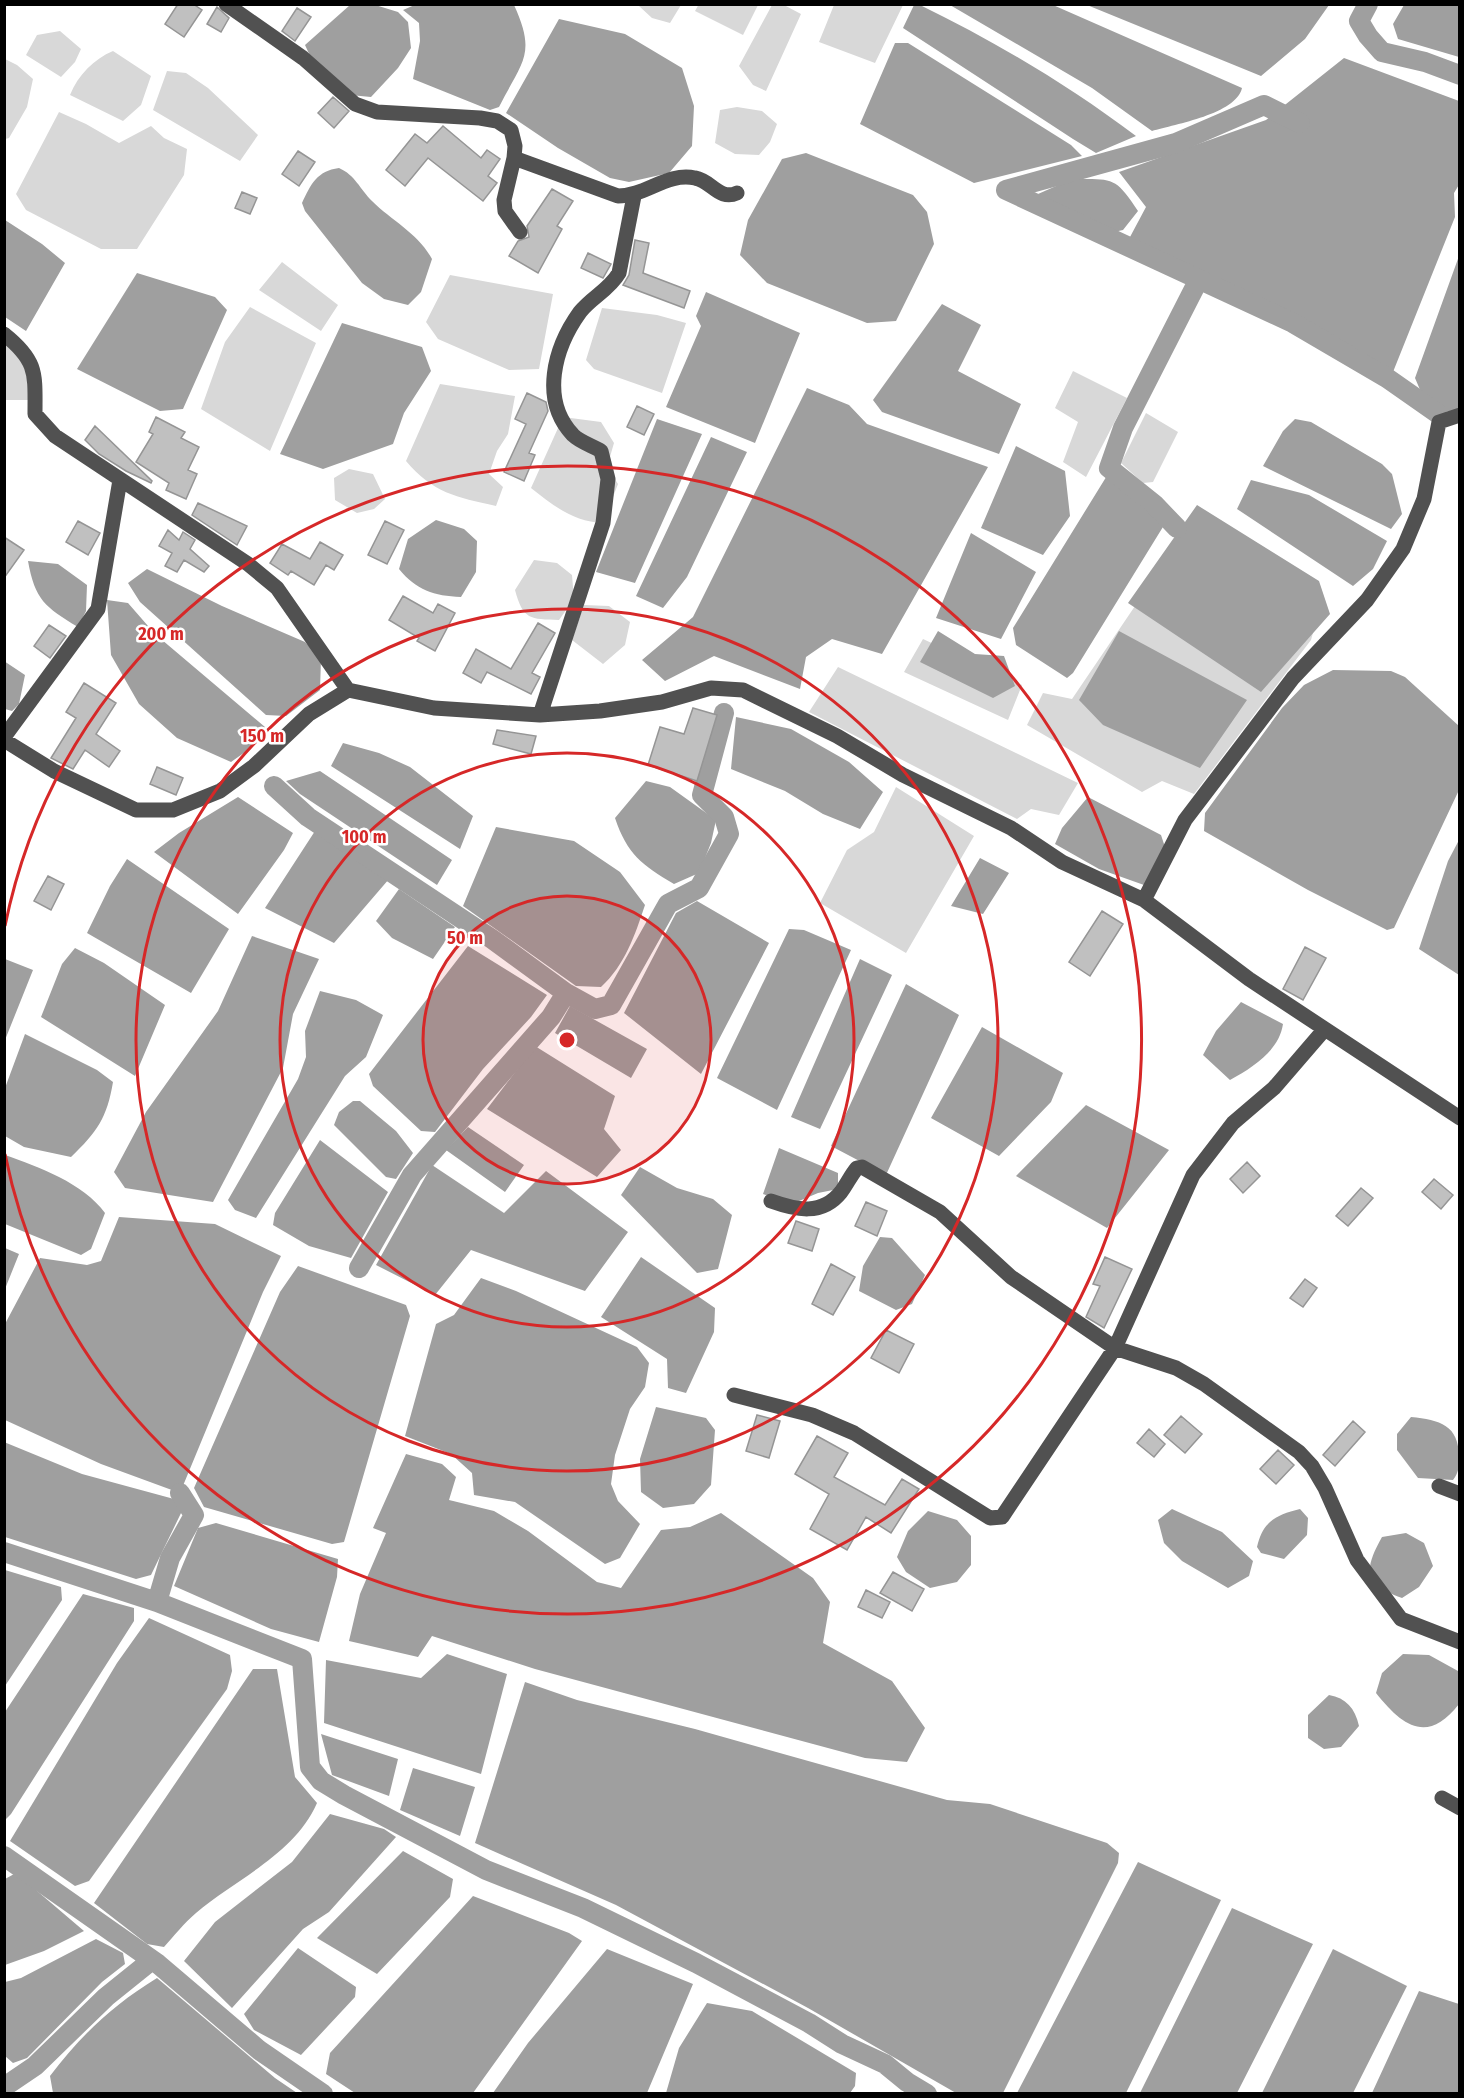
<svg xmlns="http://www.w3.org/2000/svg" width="1464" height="2098" viewBox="0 0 1464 2098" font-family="'Fira Sans Condensed',sans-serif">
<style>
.green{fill:#d8d8d8}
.water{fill:#9f9f9f}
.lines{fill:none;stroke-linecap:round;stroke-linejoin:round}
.canal{stroke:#9f9f9f;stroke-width:20}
.building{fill:#c0c0c0;stroke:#959595;stroke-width:1.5}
.minor{stroke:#515151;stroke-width:15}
.ring{fill:none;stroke:#d62828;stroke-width:3}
.centre{fill:#d62828;stroke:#fff;stroke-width:3}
.ring-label{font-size:18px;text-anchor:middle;font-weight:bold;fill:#d62828;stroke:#fff;stroke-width:5;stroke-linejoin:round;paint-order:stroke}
</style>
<rect width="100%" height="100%" fill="#fff"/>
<path class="green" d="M640,4H681V5L670,23L652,18L639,6Z
M699,4H758V5L743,35L695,11Z
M772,5H784L801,14L766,91L753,85L739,66Z
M834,5H903L875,63L819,42Z
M60,31L81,49L75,62L61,77L26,55L37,35Z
M113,51L151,76L141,105L123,121L70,95C78,75 94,59 113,51Z
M5,59L17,65L33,79L27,107L9,138L5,139Z
M167,71L186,73L208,88L258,135L240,161L153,110Z
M737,107L762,111L777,124L770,142L759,155L735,154L715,143L720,110Z
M59,112L86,124L119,143L151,126L164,138L187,149L184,175L137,249H101L26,210L16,194Z
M282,262L338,305L321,331L259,290Z
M450,275L553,294L539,369L509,370L438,339L426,322Z
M250,307L316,343L270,451L201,409L225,342Z
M602,308L657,315L686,323L662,393L594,369L586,360Z
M4,343L30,362L42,380L29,400H5Z
M1073,371L1127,398L1086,477L1063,462L1078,422L1055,408Z
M440,384L515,396L508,434L497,451L489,474L503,487L496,506C456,497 433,493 406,461Z
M1146,413L1178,432L1153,482L1143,483L1121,463Z
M563,417L601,422L614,443L607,467L618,484L603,523C574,522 552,505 531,488Z
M349,469L373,474L385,499L374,509L357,513L335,500L334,478Z
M534,560L557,563L572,575L574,599L559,620C530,619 523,620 515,590Z
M1154,578L1320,607L1311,640L1194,794L1162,781L1142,792L1027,725L1043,693L1072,699Z
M584,605L609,606L630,622L625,645L603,664L572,640Z
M923,639L1022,685L1008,720L904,672Z
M838,667L1078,783L1059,815L1031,809L1017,819L809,712Z
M896,787L974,836L906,953L820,903L847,850L874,832Z"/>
<path class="water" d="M372,4L398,12L408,22L411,48L398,68L371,97L350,95L311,58L305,45L350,5Z
M417,4L514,5C537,55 522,61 499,107L490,110L413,79L420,41L419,23L403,10Z
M914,5H920C996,42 1068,85 1136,136L1096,153L1073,139L903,28Z
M950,5H1053L1242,88C1236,114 1176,124 1152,131L1092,88Z
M1087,5L1329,4V5L1305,39L1261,76Z
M1404,5H1459V57L1398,39L1393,24Z
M559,19L625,34L682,68L694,106L692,146L669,173L629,182L610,178L558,148L506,113Z
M895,43H908L1071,145L1082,156L974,183L860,124Z
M1344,58L1459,101L1460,183L1454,193L1455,217L1393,372L1379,368L1294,318L1136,247L1130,237L1146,207L1119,172L1266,120Z
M806,153L913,195L927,212L934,244L896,321L867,323L767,283L740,255L748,220L782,159Z
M339,168C355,175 360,189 372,201C392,221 418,233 432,259L421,292L408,305L384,299L362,283L305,211L302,203C311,184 317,171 339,168Z
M1072,179C1113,179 1115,176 1138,211L1123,230L1114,232L1051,209L1038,194Z
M5,220L42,244L65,263L26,331L5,317Z
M1459,256V418L1424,399L1415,378Z
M137,273L215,297L227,310L183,409L160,411L77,369Z
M706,292L800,333L755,443L666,407L701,326L696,316Z
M942,304L981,325L958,371L1021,404L999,454L882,412L873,400Z
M342,323L422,347L431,371L404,413L393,444L323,469L280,454Z
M807,388L849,405L867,424L988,467L882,654L832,639L806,657L800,689L714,656L665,681L642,660L693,617Z
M657,419L702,434L635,583L596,572Z
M1295,419L1311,422L1382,464L1392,474L1402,514L1391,529L1263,466L1283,431Z
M711,437L747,452L687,577L663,608L636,596Z
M1016,446L1065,471L1070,516L1043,555L981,528Z
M1108,474L1166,522L1073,673L1067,678L1016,645L1013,628Z
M1251,480L1309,495L1387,541L1373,569L1353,586L1237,509Z
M1197,505L1319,581L1330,614L1261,692L1128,603Z
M436,520L464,529L477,541L476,572L461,597C434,596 416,590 399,569L408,539Z
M971,533L1036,572L1001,639L936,618Z
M28,561L58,564L87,585L86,611L78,627C45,607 35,600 28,561Z
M147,569L222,606L305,642L321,658L320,690L286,716L266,715L140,602L128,583Z
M107,600L128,603L155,634L265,727L248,750L231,762L177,738L139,704L111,655Z
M938,631L975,654L1004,656L1015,686L993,698L920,662Z
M1119,631L1247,700L1200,768L1103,725L1079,700Z
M4,661L25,675L19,704L12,711L5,709Z
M1333,670L1391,671L1405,677L1459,726V790L1394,928L1387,930L1308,890L1204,831L1205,813L1282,708L1304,685Z
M736,717L791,729L849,762L883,792L860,829L823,814L785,791L731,769Z
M343,743L379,753L410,767L473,816L460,849L331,766Z
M320,771L452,860L437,885L300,794L286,781Z
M646,781L670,787L716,820L711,843L699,873L674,884C642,865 627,854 615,818Z
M238,797L293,833L284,850L238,914L154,852L179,833Z
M1088,797L1161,835L1165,847L1144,885L1099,869L1055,844L1062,828Z
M496,827L574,841L620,872L645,905C635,935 625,965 601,987L576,986L463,906Z
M315,831L389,879L334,943L265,908Z
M1459,840V975L1419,949L1448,861Z
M980,858L1009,873L983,914L951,906Z
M127,859L229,929L191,993L87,933L110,886Z
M399,889L455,927L433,959L392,938L376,921Z
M697,901L769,943L701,1074L624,1013L676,913Z
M789,929L804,930L851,950L777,1110L717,1078Z
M252,936L319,959L293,1014L283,1068L213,1202L125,1188L114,1172L146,1112L218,1011Z
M468,946L547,995L531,1017L483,1069L435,1132L421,1131L373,1086L369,1074Z
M75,948L104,963L165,1005L135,1076L41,1017L62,964Z
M5,959L33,970L5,1040Z
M860,959L892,975L820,1129L791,1117Z
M906,984L959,1015L886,1175L831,1146Z
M320,991L356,1000L383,1015L366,1057L345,1076L256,1218L235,1210L228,1200L298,1079L306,1057L305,1031Z
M1241,1002L1283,1024C1279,1051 1253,1067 1230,1080L1203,1055L1216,1031Z
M570,1006L647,1049L631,1078L555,1033Z
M982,1027L1063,1073L1051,1102L999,1156L931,1118Z
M25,1034L97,1070L113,1082C107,1118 97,1132 71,1157L24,1147L5,1136V1088Z
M535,1046L615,1096L604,1129L621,1150L597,1177L487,1109Z
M353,1101H360L396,1131L413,1153L396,1179L386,1177L334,1125L339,1112Z
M1086,1105L1169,1150L1107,1228L1016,1176Z
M468,1127L524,1165L505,1192L446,1150Z
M320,1140L388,1192L351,1258L309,1246L273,1225L275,1213Z
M779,1148L838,1173V1189L818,1193L792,1204L763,1194Z
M5,1155C39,1167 83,1183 105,1213L91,1249L81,1255L5,1224Z
M432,1165L504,1213L546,1171L628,1232L585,1291L471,1250L435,1295L376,1265Z
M640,1167L677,1188L713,1199L732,1215L718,1269L697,1273L621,1195Z
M119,1217L215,1224L281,1256L263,1292L180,1493L101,1464L5,1420V1324L40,1258L87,1265L101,1261Z
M880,1237L892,1238L925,1275L912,1304L896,1310L859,1291L863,1266Z
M5,1248L19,1254L5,1289V1247Z
M641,1257L715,1308L714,1332L686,1393L668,1388L667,1359L601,1317Z
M298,1266L406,1305L410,1316L344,1542L332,1544L204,1507L194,1488L280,1292Z
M481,1278L516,1291L637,1347L649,1363L645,1387L630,1409L615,1455L611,1484L618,1501L640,1524L620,1558L605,1564L515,1502L474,1495L472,1473L451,1454L405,1436L436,1324L454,1315Z
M656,1407L706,1418L715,1430L711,1485L694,1504L663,1508L641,1492L640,1459Z
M1411,1417C1440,1420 1459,1425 1459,1457C1459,1467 1459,1472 1453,1480L1418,1478L1397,1450V1434Z
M4,1442L82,1474L174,1499L182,1511L151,1575L136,1579L5,1537Z
M406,1454L442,1464L456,1477L449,1500L494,1511L528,1531L597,1582L621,1588L661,1530L690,1527L721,1513L813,1578L830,1602L823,1643L892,1681L925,1728L907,1762L865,1758L535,1669L432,1636L418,1657L349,1641L360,1594L386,1533L373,1528Z
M1172,1509L1222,1532L1253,1561L1249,1576L1228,1588L1182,1561L1164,1543L1158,1520Z
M1300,1509L1308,1518L1307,1535L1284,1559L1261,1553L1257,1547C1263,1521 1276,1515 1300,1509Z
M928,1511L957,1520L971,1536V1565L957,1582L930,1588L906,1572L897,1557L908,1531Z
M216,1523L338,1559L337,1577L319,1642L271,1629L174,1586L198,1528Z
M1406,1533L1424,1543L1433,1566L1419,1587L1402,1598C1364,1584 1363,1571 1382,1537Z
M5,1570L61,1587L62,1600L5,1686Z
M83,1594L134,1608V1621L11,1814L5,1820V1712Z
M149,1618L230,1655L232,1671L227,1689L89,1881L75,1886L10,1841L117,1663Z
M447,1654L507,1674L481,1774L324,1723L326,1660L421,1678Z
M1403,1654L1429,1655L1458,1671L1459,1704C1428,1744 1403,1727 1376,1693L1382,1673Z
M253,1669H277L295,1777L317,1803C294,1855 237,1878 196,1913C184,1923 174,1936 164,1947L147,1944L94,1903Z
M525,1682L577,1700L695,1729L947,1800L990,1804L1107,1843L1119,1853L1118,1863L1003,2093H956L808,2008L616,1905L475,1843Z
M1329,1695C1346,1698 1355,1708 1359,1726L1341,1747L1324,1749L1308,1738V1715Z
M321,1734L398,1759L389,1796L332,1775Z
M413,1768L475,1787L460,1836L400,1810Z
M330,1814L384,1829L396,1837L329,1912L303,1929L232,2008L184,1961L215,1922L292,1862Z
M403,1851L453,1879L450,1897L377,1974L317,1938Z
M1138,1862L1221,1900L1126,2093H1017Z
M16,1873L84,1931L44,1951L5,1965V1879Z
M473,1896L569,1933L582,1941L473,2093H355L326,2074L330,2053Z
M1232,1908L1313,1944L1237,2093H1140Z
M96,1939L123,1953L125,1964L102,1982L27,2058L13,2063L5,2056V1982L21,1978Z
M298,1948L356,1987L355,1997L301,2055L254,2030L244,2014Z
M607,1949L693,1984L647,2093H493L528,2043Z
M1333,1949L1407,1986L1353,2093H1262Z
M157,1978L275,2078L297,2093H53L50,2076C82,2034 113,2005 157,1978Z
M1419,1991L1459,2004V2093H1372Z
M707,2003L752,2011L856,2073L855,2086L850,2093H666L679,2048Z"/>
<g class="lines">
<path class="canal" d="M1368,4L1359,21L1368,36L1382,52L1425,62L1460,75
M1300,123L1264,105L1176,143L1006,190L1293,323L1387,378L1437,413
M1177,528L1154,504L1109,468L1123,428L1199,279
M274,786L308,817L492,939L566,993L595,1009L611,1005L668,904L699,888L729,834L724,817L702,795L724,713
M359,1268L412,1175L551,1017L566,993
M4,1552L157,1602L302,1659L310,1767L321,1781L344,1795L486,1870L583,1908L696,1963L809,2023L842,2044L885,2064L907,2082L927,2094
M157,1602L170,1558L194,1515L180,1493
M4,1856L158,1964L259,2050L323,2094
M4,2087L35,2066L106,1997L152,1960"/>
</g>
<path class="building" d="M178,4H193L202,10L184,37L165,24Z
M217,7L229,18L221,32L207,24Z
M297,8L311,17L295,41L282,31Z
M333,97L349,111L334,128L318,113Z
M443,126L481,158L487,150L500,159L488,176L497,183L483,201L428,158L405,186L386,170L415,134L427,143Z
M298,151L315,162L299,186L282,174Z
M552,189L573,201L557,226L562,229L538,273L509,256L518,241L529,237L527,226Z
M242,192L257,198L250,214L235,208Z
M635,240L649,243L643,273L690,291L684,308L623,285L629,275Z
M588,253L611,264L603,278L581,268Z
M527,393L546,402L548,411L529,453L535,455L524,481L504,472L526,424L515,419Z
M637,406L654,414L644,435L627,427Z
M156,417L185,432L181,438L199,447L188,470L197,474L186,499L166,490L169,483L136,462L153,434L149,432Z
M95,426L152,481L151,483L126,471L99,454L85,440Z
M198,503L247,526L237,545L192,515Z
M78,521L100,533L88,555L66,542Z
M385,521L404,530L387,564L368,555Z
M168,530L179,540L183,532L195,540L190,549L209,566L204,572L184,560L177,572L165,566L172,553L159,546Z
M4,537L24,550L4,578Z
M320,542L343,555L334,570L326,565L314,585L291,571L288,575L270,563L282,544L310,559Z
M403,596L433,613L438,604L455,613L435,651L417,641L419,638L389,620Z
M538,623L555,633L532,673L540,677L531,694L487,672L481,683L463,673L476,649L511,669Z
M49,625L66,636L50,658L34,646Z
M84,683L116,703L96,734L120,751L109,767L85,750L73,769L51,758L76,718L66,712Z
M693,708L717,715L697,781L648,765L660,727L684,734Z
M497,730L536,736L531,754L493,744Z
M157,767L183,778L176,795L150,784Z
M48,876L64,884L51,910L34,901Z
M1102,911L1123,924L1090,976L1069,962Z
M1305,947L1326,958L1303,1000L1283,989Z
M1247,1162L1260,1176L1243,1193L1230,1179Z
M1434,1179L1453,1195L1441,1209L1422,1192Z
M1361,1188L1373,1198L1348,1226L1336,1216Z
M866,1202L887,1211L877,1236L855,1226Z
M796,1221L819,1229L812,1251L788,1243Z
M1105,1257L1132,1269L1104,1328L1086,1317L1100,1286L1093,1284Z
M831,1264L855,1277L833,1315L812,1304Z
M1305,1279L1317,1288L1303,1307L1290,1298Z
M886,1330L914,1344L899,1373L871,1358Z
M757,1415L780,1421L769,1458L746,1451Z
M1181,1416L1202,1434L1185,1453L1164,1435Z
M1353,1421L1365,1432L1335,1466L1323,1455Z
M1149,1429L1165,1444L1154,1457L1137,1443Z
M817,1436L848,1453L834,1477L885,1505L902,1479L919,1489L891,1533L866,1517L847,1550L810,1529L829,1494L795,1474Z
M1278,1450L1294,1465L1276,1484L1260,1469Z
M893,1572L924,1589L912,1611L880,1593Z
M866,1590L890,1602L882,1618L858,1607Z"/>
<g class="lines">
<path class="minor" d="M226,4L303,58L355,104L377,112L480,118L497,121L511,130L515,146L514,158L504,200L505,211L520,232
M514,158L618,196C646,196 667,172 695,178C712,181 719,201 737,193
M4,334C38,361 35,374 35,414L55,436L248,564L277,588L348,690
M540,715L603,523L608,479L601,451C593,446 580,442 573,435C540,400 554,348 580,312C592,297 609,290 619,273L634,196
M4,737L98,609L120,480
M4,740L54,771L136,810H173L220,791L254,766L309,714L348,690L434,708L540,715L600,711L662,702L711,688L743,690L837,736L903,775L1011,828L1062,862L1144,900L1249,979L1460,1118
M1144,900L1185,820L1293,678L1367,600L1403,549L1424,499L1439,422L1460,415
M771,1201C796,1210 822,1216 841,1192C847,1184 851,1175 857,1168L862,1167L940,1212L1011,1277L1115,1348L1176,1368L1204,1384L1299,1452L1312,1466L1325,1488L1357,1560L1401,1619L1460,1642
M734,1395L812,1415L854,1433L990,1518L1002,1517L1115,1348L1193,1175L1233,1123L1274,1088L1324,1030
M1439,1486L1460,1494
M1442,1798L1460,1808"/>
</g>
<circle cx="567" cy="1040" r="144" fill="#d62828" fill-opacity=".12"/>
<g class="ring">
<circle cx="567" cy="1040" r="144"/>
<circle cx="567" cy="1040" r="287"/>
<circle cx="567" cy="1040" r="431"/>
<path d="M5 926A574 574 0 1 1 5 1154"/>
</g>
<circle cx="567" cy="1040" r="9" class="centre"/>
<g class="ring-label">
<text x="161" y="640">200 m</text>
<text x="262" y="742">150 m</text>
<text x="364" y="843">100 m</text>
<text x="465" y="944">50 m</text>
</g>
<rect width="1464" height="2098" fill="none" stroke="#000000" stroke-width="12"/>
</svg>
